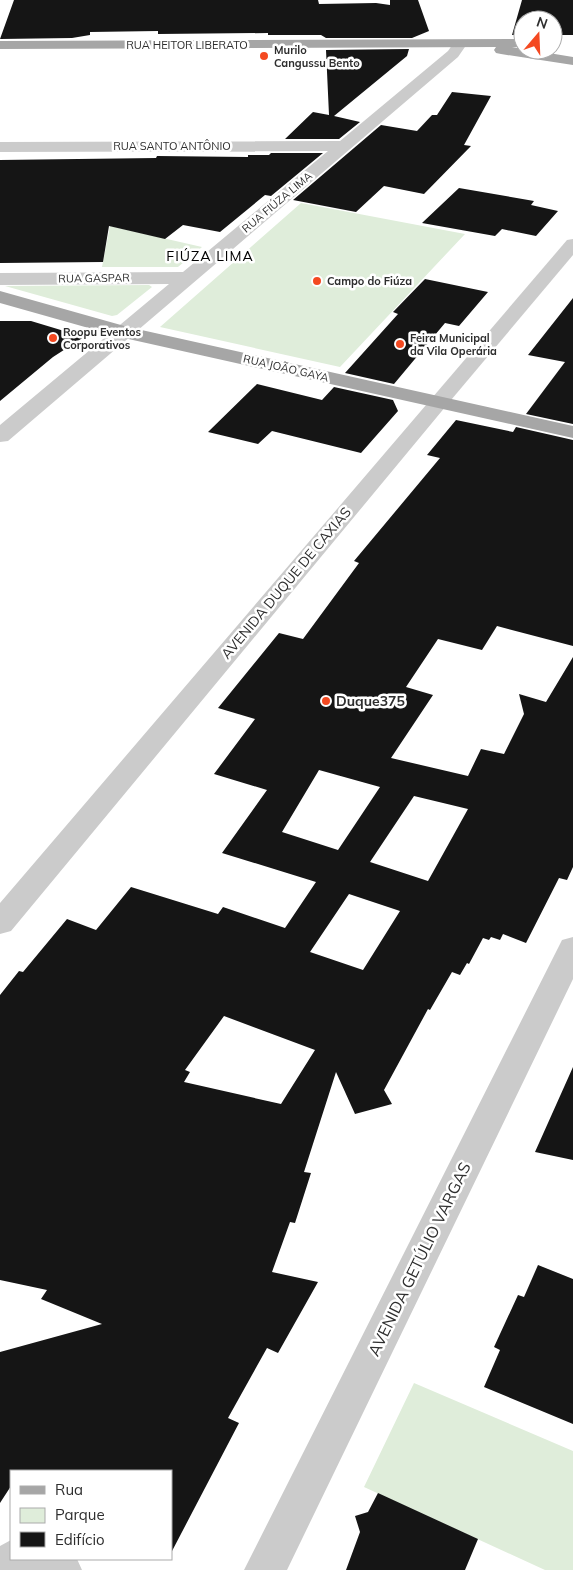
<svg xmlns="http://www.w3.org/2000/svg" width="573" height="1570" viewBox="0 0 573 1570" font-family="Mulish,sans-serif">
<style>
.green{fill:#dfedda}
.building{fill:#151515;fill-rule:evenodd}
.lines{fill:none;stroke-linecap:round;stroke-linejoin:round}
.minor{fill:#cbcbcb;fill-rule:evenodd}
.tertiary{fill:#cbcbcb;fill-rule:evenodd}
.primary{fill:#a6a6a6;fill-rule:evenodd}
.poi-dot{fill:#f44921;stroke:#fff;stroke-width:2}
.labels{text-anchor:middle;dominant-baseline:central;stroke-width:5;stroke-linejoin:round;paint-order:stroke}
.far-street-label{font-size:11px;fill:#2e2e2e;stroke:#fff}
.far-poi-label{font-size:11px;font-weight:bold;fill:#2e2e2e;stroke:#fff;text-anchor:start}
.far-quarter-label{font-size:14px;letter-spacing:1px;fill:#000;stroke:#fff}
.street-label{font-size:14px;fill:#2e2e2e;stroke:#fff}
.poi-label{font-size:14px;font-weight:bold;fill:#2e2e2e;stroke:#fff;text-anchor:start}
.near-street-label{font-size:16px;fill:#2e2e2e;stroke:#fff}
</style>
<rect width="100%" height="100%" fill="#fff"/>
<path class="green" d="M301,203L465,234L340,367L160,327Z
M110,226L202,247L178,267H102Z
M149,285L152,287L117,315L112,316L5,286Z
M414,1383L573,1451V1570H545L364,1487Z"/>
<path class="building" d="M14,0H318L319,4L376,3L390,5V0H418L429,31L412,38H326L321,35H268V33L158,34V31L90,32V35L72,38L0,39Z
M522,0H573V35H553V20H523V35H512Z
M409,49L407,56L334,116L360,122L339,139H285L313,112L329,115L326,50Z
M452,92L491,96L464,145L471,146L424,194L384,186L356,212L293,200L381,125L417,131L432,115H437Z
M271,153H323L271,196L265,195L220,232L183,225L165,239L109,226L103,262L0,263V160L156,158L157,156L248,157V155H269Z
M459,188L534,201L531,205L558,211L536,236L502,229L495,236L422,223Z
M425,279L488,292L459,326L445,323L394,384L345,373L398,314L393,312Z
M573,298V424L526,414L565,362L528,355Z
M0,321H31L84,337L53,357L0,401Z
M257,384L322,400L334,387L393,400L398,411L361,453L272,431L258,444L208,432Z
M456,420L513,432L516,427L573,440V646L497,626L482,650L438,639L406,687L433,695L391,758L468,776L481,749L504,754L524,714L519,694L546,702L573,657V867L567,880L559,878L526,943L503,934L500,940L491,937L489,940L483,938L469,964L467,963L460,975L452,972L430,1010L428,1009L384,1090L392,1104L355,1114L336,1072L304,1172L311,1173L295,1223L290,1222L272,1272L318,1282L278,1353L267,1348L228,1418L239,1423L171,1553V1471H11V1486L0,1503V1352L102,1324L41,1299L47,1290L0,1280V995L19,971L23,972L67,919L96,930L131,887L218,914L223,907L285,928L316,882L222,853L267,790L214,774L255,719L218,708L279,633L303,639L359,563L354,561L440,458L427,455ZM319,770L380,787L338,850L282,832ZM414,796L468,809L428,881L370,862ZM349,894L400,911L363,970L310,952ZM224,1016L315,1050L281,1104L184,1082L190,1072L185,1070Z
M573,1067V1160L535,1152Z
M538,1265L573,1279V1424L484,1387L500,1350L494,1347L518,1295L524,1297Z
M378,1493L478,1539L465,1570H346L360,1532L355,1516L368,1512Z"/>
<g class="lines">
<path class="minor" d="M460,40L465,41L467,44L458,57L8,441L0,442V425L169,284L0,285V273L183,272L328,151L0,152V142L340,141L448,51L455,41Z
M439,396L446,398L449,402L446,406L11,931L0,934V903L432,398Z
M573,937V979L287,1570H244L558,948L562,940Z
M11,1540V1559H77L82,1570H0V1546Z"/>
<path class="tertiary" d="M573,239V255L446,406L439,408L432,406L429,402L432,398L567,240Z"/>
<path class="primary" d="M523,39V47H512L573,57V65L501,54L496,53L494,50L496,47L0,49V41Z
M0,291L128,327L573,426V438L124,338L0,303Z"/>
</g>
<g class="poi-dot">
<circle cx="264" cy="56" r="5"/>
<circle cx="317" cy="281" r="5"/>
<circle cx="53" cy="338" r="5"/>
<circle cx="400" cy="344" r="5"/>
<circle cx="326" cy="701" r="5"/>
</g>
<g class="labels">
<g class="far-street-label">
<text x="187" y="45">RUA HEITOR LIBERATO</text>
<text x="172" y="146">RUA SANTO ANTÔNIO</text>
<text transform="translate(277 202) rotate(-40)">RUA FIÚZA LIMA</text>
<text transform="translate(94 278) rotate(-1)">RUA GASPAR</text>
<text transform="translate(286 368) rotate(13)">RUA JOÃO GAYA</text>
</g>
<g class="far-poi-label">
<text x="274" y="50">Murilo<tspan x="274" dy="13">Cangussu Bento</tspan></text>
<text x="327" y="281">Campo do Fiúza</text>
<text x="63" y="332">Roopu Eventos<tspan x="63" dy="13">Corporativos</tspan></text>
<text x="410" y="338">Feira Municipal<tspan x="410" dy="13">da Vila Operária</tspan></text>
</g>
<g class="far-quarter-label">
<text x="210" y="256">FIÚZA LIMA</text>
</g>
<g class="street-label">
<text transform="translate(286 583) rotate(-50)">AVENIDA DUQUE DE CAXIAS</text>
</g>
<g class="poi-label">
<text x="336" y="701">Duque375</text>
</g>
<g class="near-street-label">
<text transform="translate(419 1259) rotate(-64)">AVENIDA GETÚLIO VARGAS</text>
</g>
</g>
<rect x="10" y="1470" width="162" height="90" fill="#ffffff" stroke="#ababab"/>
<rect x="20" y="1486" width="25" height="8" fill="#a6a6a6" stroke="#ababab"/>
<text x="55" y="1495" font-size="15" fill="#2e2e2e">Rua</text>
<rect x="20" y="1508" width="25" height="15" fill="#dfedda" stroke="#ababab"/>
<text x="55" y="1520" font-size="15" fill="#2e2e2e">Parque</text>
<rect x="20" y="1532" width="25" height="15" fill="#151515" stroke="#ababab"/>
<text x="55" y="1545" font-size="15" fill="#2e2e2e">Edifício</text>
<g transform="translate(538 35) rotate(19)"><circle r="24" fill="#ffffff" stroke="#ababab"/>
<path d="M0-4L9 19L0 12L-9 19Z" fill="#f44921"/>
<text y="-8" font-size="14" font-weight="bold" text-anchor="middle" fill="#2e2e2e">N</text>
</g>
</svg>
